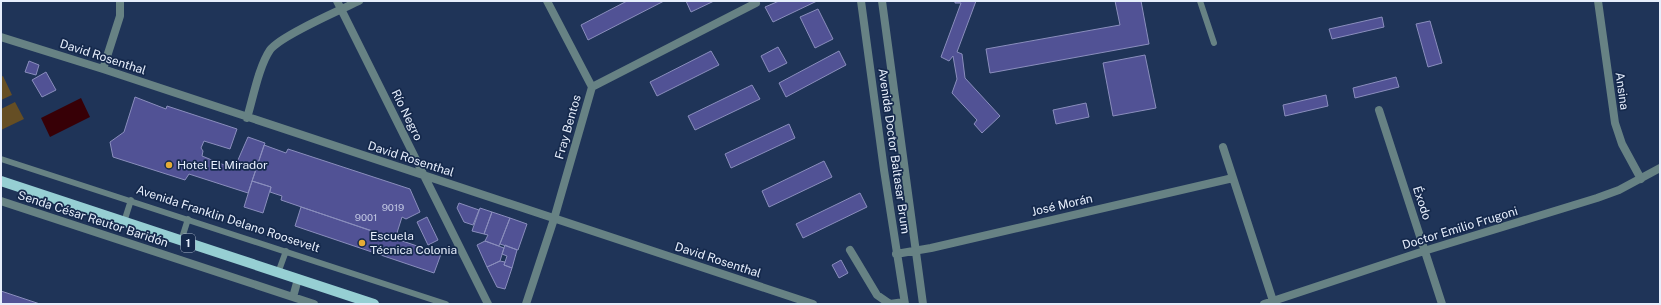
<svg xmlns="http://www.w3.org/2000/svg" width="1661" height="305" viewBox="0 0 1661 305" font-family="'Public Sans',sans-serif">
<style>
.green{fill:#654e24}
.water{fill:#370006}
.building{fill:#515295;stroke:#8a8ebd}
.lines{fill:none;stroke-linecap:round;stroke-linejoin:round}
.service{stroke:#678284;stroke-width:6}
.minor{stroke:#678284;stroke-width:8}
.primary{stroke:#96cfd3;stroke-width:10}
.poi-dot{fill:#e6ac36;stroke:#15294c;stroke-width:1.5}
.labels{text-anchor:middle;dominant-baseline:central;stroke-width:3.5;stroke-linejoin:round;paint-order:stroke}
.number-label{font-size:10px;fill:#c1c7e2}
.shield{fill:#15294c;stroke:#a7b3c7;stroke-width:1}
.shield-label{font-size:11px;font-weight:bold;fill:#e6eefc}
.street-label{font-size:12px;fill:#e6eefc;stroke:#15294c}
.poi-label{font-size:12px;fill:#e6eefc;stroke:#15294c;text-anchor:start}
</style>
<rect width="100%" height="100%" fill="#1f3458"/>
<path class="green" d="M3,76L12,95L1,100V77Z
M15,102L24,119L1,130V109Z"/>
<path class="water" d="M81,98L90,117L50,137L41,118Z"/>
<path class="building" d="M627,1H664L588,40L581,25Z
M686,1H714L691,12Z
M779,1H817L773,22L765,7Z
M955,1H976L957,52L962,54L965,78L1000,116L982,133L974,124L977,120L952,93L957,79L953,56L949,61L941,57L961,3H955Z
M1115,1H1141L1149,44L990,73L986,49L1120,25Z
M818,9L833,39L815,48L800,17Z
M1382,17L1384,27L1332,39L1329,29Z
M1430,21L1442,63L1428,67L1416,24Z
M778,47L787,63L769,72L761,56Z
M711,51L719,65L657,96L650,82Z
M839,51L846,65L786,97L779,83Z
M1145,55L1156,108L1113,116L1103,63Z
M29,61L39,65L36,75L25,72Z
M46,72L56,90L42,97L32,80Z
M1396,77L1399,87L1355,98L1353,88Z
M752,85L760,99L695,130L688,116Z
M1326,95L1328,106L1285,116L1283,105Z
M135,97L166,109L167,106L237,129L230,149L204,141L201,148L203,151L202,156L234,169L248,137L265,143L248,193L189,174L185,180L113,157L110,142L124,132Z
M1086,103L1089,117L1056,124L1053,110Z
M789,124L795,138L731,168L725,154Z
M264,145L286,153L288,149L410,189L420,212L406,219L402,217L395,239L281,200L282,196L270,192L271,187L252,181Z
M824,161L832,177L769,207L762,191Z
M252,181L271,187L263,213L244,207Z
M860,193L867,207L803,238L796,224Z
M459,203L479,210L473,225L464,222L457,208Z
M301,207L441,254L434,273L295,226Z
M480,208L492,212L484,234L472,231Z
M492,212L510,218L499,246L485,241L488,235L484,234Z
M427,217L438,240L428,245L417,222Z
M510,218L527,224L518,250L500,244Z
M485,241L504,248L500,261L487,267L477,245Z
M505,245L517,250L512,268L504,265L507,256L502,254Z
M841,260L848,273L839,278L832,265Z
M500,261L505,262L504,265L512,268L505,289L497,287L487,267Z
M1,291L40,304H1Z"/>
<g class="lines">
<path class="service" d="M1200,1L1214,43
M1,159L446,304
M124,222L131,200
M181,241L188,219
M278,273L286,251"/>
<path class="minor" d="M337,1L488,304
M547,1L592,87
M861,1L884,170L905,304
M882,1L923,304
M1598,1L1615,123L1622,144L1641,179
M1,37L103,69L813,304
M103,69L120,16V1
M1379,110L1442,304
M247,118C253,98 259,66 270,50C280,36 340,10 359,1
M1223,147L1274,304
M1,201L314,304
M850,250L877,295L890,304L904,302
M896,254L931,248L1233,178
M293,297L298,279
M526,304L554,219L592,87L756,3L755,1
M1264,304L1424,251L1597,198L1619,190L1660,168"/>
<path class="primary" d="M1,181L374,304"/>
</g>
<g class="poi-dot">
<circle cx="169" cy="165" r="4"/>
<circle cx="362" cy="243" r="4"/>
</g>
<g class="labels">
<g class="number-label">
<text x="393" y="207">9019</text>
<text x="366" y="217">9001</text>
</g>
<rect class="shield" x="181" y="234" width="14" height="18" rx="3"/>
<g class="shield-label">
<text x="188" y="243">1</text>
</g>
<g class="street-label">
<text transform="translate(103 57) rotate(18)">David Rosenthal</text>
<text transform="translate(1622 91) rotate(82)">Ansina</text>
<text transform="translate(407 115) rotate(64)">Río Negro</text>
<text transform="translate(568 127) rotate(-74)">Fray Bentos</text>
<text transform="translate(894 151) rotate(82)">Avenida Doctor Baltasar Brum</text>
<text transform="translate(411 159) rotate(18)">David Rosenthal</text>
<text transform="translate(1422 203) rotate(72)">Éxodo</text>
<text transform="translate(1062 205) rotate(-13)">José Morán</text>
<text transform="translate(93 219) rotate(18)">Senda César Reutor Baridón</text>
<text transform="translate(228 219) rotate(18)">Avenida Franklin Delano Roosevelt</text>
<text transform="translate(1460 228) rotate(-17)">Doctor Emilio Frugoni</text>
<text transform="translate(718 260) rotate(18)">David Rosenthal</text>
</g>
<g class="poi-label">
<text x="177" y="165">Hotel El Mirador</text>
<text x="370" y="236">Escuela<tspan x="370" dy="14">Técnica Colonia</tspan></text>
</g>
</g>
<rect width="1661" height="305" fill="none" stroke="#e6eefc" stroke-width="4"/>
</svg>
